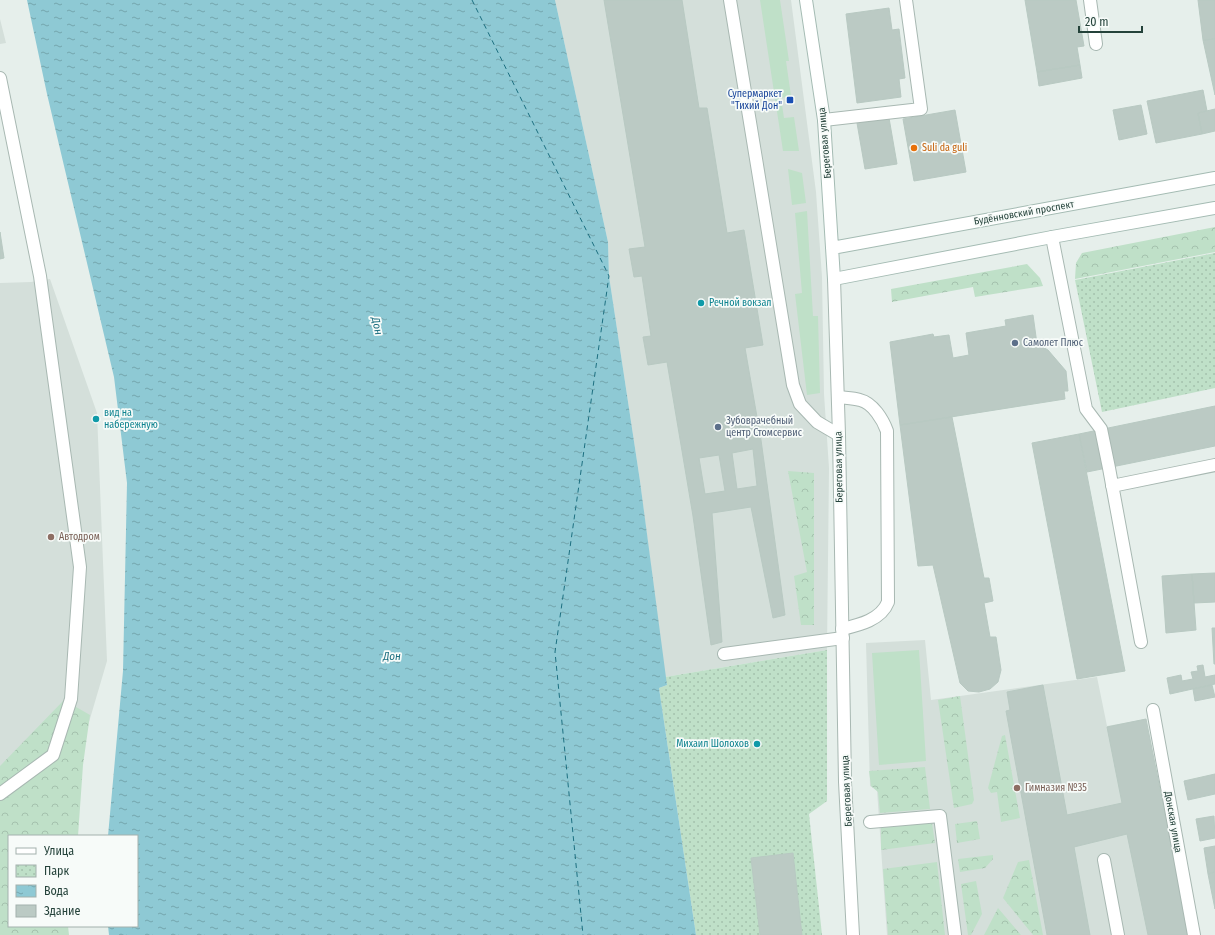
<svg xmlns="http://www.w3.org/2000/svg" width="1215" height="935" viewBox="0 0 1215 935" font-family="'Fira Sans Condensed',sans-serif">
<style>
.built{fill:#d4dfda}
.grass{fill:#bfe0c8}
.forest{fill:url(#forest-crowns)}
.park{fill:url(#park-dots)}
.water{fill:url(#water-ripples)}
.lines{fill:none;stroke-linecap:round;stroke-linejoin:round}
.ferry{stroke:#1c6f80;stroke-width:1;stroke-dasharray:5 4;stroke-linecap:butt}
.building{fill:#bbcac4;stroke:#b8c9c2;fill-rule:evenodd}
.service-casing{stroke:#a8b8b2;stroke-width:14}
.minor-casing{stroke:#a8b8b2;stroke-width:14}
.tertiary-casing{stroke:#a8b8b2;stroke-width:14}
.secondary-casing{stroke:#a4bbb3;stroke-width:14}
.service{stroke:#fff;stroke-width:12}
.minor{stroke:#fff;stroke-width:12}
.tertiary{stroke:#fff;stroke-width:12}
.secondary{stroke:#fff;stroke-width:12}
.transit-dot{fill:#1a4fb4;stroke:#f7fbf9;stroke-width:1.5}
.food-dot{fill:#e8710a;stroke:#f7fbf9;stroke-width:1.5}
.culture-dot{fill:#0f9aa8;stroke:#f7fbf9;stroke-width:1.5}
.service-dot{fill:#5c6f8a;stroke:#f7fbf9;stroke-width:1.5}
.education-dot{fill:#8d6e63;stroke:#f7fbf9;stroke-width:1.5}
.labels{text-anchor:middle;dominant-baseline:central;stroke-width:3.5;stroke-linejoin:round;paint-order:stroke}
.transit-label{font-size:10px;fill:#164399;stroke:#f7fbf9;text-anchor:end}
.street-label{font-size:10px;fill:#24423a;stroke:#f7fbf9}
.food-label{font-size:10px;fill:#c56008;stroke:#f7fbf9;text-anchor:start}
.culture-label{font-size:10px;fill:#0d838f;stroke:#f7fbf9;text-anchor:start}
.service-label{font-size:10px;fill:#4e5e75;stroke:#f7fbf9;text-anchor:start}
.education-label{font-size:10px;fill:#785e54;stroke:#f7fbf9;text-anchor:start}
.water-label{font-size:11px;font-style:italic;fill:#1c6f80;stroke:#f7fbf9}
</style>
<defs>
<pattern id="forest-crowns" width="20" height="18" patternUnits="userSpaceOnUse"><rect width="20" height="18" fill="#bfe0c8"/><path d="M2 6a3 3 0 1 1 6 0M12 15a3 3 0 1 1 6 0" fill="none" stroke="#a4c1ad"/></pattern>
<pattern id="park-dots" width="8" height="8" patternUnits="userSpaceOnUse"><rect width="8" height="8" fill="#bfe0c8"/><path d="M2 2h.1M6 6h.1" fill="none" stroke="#a4c1ad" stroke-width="1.8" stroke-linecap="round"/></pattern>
<pattern id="water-ripples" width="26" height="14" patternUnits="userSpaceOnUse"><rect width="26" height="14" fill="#8ec9d4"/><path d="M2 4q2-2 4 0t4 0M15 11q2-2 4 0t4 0" fill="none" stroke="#74a5ad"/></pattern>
</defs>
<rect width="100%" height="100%" fill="#e6efeb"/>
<path class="built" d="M555,0H791L816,192L822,277L824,394L829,468L827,650L665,677L640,481L609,276L608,242Z
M0,19L6,43L0,44Z
M50,279L97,413L107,661L64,807L0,795V283L31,282Z
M925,640L931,700L1097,677L1107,726L1146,719L1189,935H887L877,790L870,786L866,643Z"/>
<path class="grass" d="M760,0H780L789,61H786L791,96L781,98L784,118L794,117L799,151H783Z
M788,169L802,173L806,203L792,205Z
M807,211L813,316H818L820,393L807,395L795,294L802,293L795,213Z
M919,650L926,761L879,765L872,653Z"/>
<path class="forest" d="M1215,227V252L1075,279L1076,263L1082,253Z
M1027,264L1040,278L1043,286L975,297L973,287L892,302L891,289Z
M788,471L814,473V625H801L794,576L807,572Z
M960,696L974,800L972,804L954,808L938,700Z
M64,700L90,715L83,765L78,836H9V926H68L69,935H0V766Z
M1005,735L1020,818L1001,822L997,792L991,793L988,788L1002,736Z
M925,767L930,809L880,813L878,792L871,786L869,771Z
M977,821L980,839L957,843L955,824Z
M932,823L935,843L881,850V828Z
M993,855V859L985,868L960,872L958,859Z
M1029,860L1043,935H1033L1003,898L1018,862Z
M937,862L945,935H888L883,869Z
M976,881L982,914L971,935H968L961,884Z
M998,908L1021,935H984Z"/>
<path class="park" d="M1215,253V388L1102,412L1075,280Z
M827,650V801L809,814L822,935H696L659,688L667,685L665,677Z"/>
<path class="water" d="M27,0H555L608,242L609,276L640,481L667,685L659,688L696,935H109L108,926H137V836H108L123,671L127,483L114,377L47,94Z"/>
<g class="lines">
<path class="ferry" d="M472,0L609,276L555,652L583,935"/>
</g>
<path class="building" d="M604,0H682L699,108H707L727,233L744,230L763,345L745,348L761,440L785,615L773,618L751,507L712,513L722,642L711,645L693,516L667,362L648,365L643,337L651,336L642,276L634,277L629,249L645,247ZM753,449L757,486L737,489L732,453ZM719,455L725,491L705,494L699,458Z
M1025,0H1076L1084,46L1077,47L1080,65L1037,72Z
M1198,0H1215V39L1203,40Z
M889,8L892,30L899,29L905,78L899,79L901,97L857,103L846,14Z
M1215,39V95L1203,40Z
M1080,65L1082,78L1039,86L1037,72Z
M1203,90L1207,111L1198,113L1202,134L1156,143L1147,101Z
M1141,105L1147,134L1119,140L1113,110Z
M1215,109V131L1202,134L1198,113Z
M955,110L966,172L914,181L903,119Z
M889,118L897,164L865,169L857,123Z
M0,232L4,258L0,259Z
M1033,315L1037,344L1048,350L1066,371L1068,391H1064L1065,399L900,425L890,342L933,334L934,337L949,335L953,358L969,355L966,333L1006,326L1005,320Z
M1215,406V446L1087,472L1079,434Z
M952,417L984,578H989L993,601L984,603L990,637H996L1001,670L998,682L990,689L979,692L968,691L960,683L933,565L918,566L900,425Z
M1079,434L1125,671L1077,679L1032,443Z
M1215,573V602L1194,603L1192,574Z
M1192,574L1196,630L1166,633L1162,576Z
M1212,628H1215V664H1214Z
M1203,665L1205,677L1215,675V684L1170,694L1167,678L1181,675L1182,681L1193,679L1191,672L1198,671L1197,666Z
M1043,685L1067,815L1122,803L1107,727L1146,719L1189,935H1148L1127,834L1074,847L1090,935H1047L1006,711L1010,710L1007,692Z
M1212,685L1215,697L1195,701L1193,689Z
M1215,774V794L1188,800L1184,781Z
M1214,816L1215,838L1200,841L1196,819Z
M1215,846V872L1208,874L1204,848Z
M793,853L802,935H760L751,858Z
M1215,872V909L1208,874Z"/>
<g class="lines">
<g class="service-casing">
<path id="service" d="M730,0L793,385L800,404L817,422L839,435
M1090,0L1096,44
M824,120L921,109L906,0
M1052,237L1086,409L1101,429L1109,468L1141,642
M838,397C845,398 853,398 860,400C873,403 883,420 887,431L888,602C881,620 859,625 842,629
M1112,486L1215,465
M724,654L843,638
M870,822L940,816L955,935
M1104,860L1118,935"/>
</g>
<g class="minor-casing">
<path id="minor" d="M0,78L40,276L80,567L71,699L53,755L0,794
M1153,710L1194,935"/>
</g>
<g class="tertiary-casing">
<path id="tertiary" d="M834,279L839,435L845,782L853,935"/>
</g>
<g class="secondary-casing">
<path id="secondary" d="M806,0L824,120L834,279L1052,237L1215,208
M832,248L1215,178"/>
</g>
<use href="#service" class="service"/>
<use href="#minor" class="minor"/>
<use href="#tertiary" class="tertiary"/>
<use href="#secondary" class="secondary"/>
</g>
<rect class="transit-dot" x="786" y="96" width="8" height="8" rx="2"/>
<circle class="food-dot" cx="914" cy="148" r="4"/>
<g class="culture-dot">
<circle cx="701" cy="303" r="4"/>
<circle cx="96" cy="419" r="4"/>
<circle cx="757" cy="744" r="4"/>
</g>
<g class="service-dot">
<circle cx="1015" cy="343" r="4"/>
<circle cx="718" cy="427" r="4"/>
</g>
<g class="education-dot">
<circle cx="51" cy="537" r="4"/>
<circle cx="1017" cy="788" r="4"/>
</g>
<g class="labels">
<g class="transit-label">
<text x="782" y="94">Супермаркет<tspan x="782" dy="12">"Тихий Дон"</tspan></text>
</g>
<g class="street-label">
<text transform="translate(825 143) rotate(-95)">Береговая улица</text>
<text transform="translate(1024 213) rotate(-10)">Будённовский проспект</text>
<text transform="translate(839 467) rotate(-91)">Береговая улица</text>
<text transform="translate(847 791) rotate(-93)">Береговая улица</text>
<text transform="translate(1173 822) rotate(80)">Донская улица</text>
</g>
<g class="food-label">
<text x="922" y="148">Suli da guli</text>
</g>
<g class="culture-label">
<text x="709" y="303">Речной вокзал</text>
<text x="104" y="413">вид на<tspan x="104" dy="12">набережную</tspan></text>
<text x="749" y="744" text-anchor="end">Михаил Шолохов</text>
</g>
<g class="service-label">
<text x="1023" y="343">Самолет Плюс</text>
<text x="726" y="421">Зубоврачебный<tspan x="726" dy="12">центр Стомсервис</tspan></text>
</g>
<g class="education-label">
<text x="59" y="537">Автодром</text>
<text x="1025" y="788">Гимназия №35</text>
</g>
<g class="water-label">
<text transform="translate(377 326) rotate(78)">Дон</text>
<text x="392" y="656">Дон</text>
</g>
</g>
<rect x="8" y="835" width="130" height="92" fill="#f7fbf9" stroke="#a3b1ad"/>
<rect x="16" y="848" width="20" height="6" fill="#ffffff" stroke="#a3b1ad"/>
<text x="44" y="855" font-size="12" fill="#24423a">Улица</text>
<rect x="16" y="865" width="20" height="12" fill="url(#park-dots)" stroke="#a3b1ad"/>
<text x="44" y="875" font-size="12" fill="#24423a">Парк</text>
<rect x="16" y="885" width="20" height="12" fill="url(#water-ripples)" stroke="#a3b1ad"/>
<text x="44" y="895" font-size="12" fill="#24423a">Вода</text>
<rect x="16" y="905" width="20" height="12" fill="#bbcac4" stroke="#a3b1ad"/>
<text x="44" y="915" font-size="12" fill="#24423a">Здание</text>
<path d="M1079 26v6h63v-6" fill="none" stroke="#24423a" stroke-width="2"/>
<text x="1085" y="26" font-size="12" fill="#24423a" stroke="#f7fbf9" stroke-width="3" paint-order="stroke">20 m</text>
</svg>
